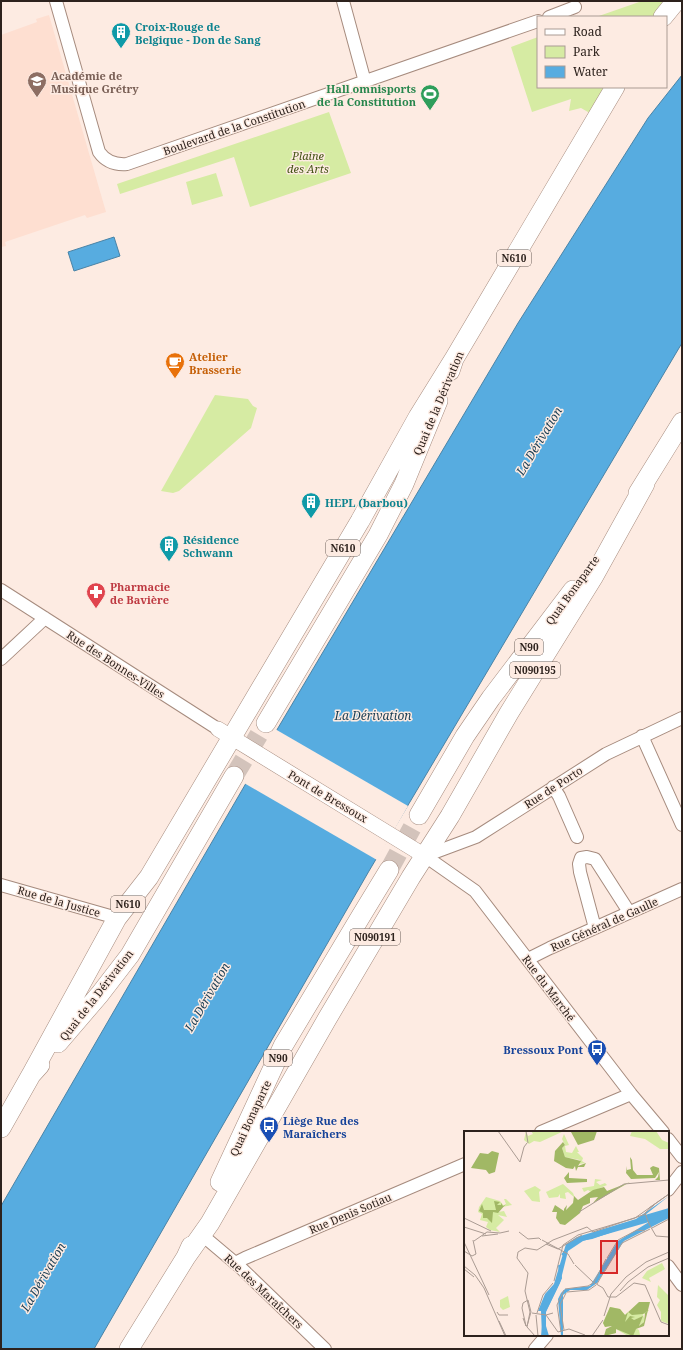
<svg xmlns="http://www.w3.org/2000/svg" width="683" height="1350" viewBox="0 0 683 1350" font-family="'Noto Serif',serif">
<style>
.built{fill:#fedfd1}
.green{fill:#d6eba3}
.water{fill:#57ace0;stroke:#4a83a6}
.pier{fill:#fdebe2}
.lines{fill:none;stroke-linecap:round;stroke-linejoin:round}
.primary-tunnel{stroke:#d3c3bb;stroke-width:19;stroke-dasharray:19 10;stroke-linecap:butt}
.minor-casing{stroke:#a68b7e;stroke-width:14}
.tertiary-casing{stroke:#a68b7e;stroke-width:16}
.primary-casing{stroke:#a68b7e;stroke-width:20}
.minor{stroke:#fff;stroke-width:12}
.tertiary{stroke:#fff;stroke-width:15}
.primary{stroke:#fff;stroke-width:19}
.labels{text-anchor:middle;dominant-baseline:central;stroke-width:3;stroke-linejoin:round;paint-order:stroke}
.shield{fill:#fdebe2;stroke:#6b5e58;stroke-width:1}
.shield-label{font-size:10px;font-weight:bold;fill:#2d221d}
.culture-label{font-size:11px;font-weight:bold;fill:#0d838f;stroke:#fdebe2;text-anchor:start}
.education-label{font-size:11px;font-weight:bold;fill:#785e54;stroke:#fdebe2;text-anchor:start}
.leisure-label{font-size:11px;font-weight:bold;fill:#27864d;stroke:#fdebe2;text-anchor:end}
.street-label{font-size:11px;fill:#2d221d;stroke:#fdebe2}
.park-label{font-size:11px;font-style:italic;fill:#445215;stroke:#fdebe2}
.food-label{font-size:11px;font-weight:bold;fill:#c56008;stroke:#fdebe2;text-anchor:start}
.health-label{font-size:11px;font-weight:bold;fill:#be3a42;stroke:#fdebe2;text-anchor:start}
.transit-label{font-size:11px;font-weight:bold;fill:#164399;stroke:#fdebe2;text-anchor:end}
.water-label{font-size:12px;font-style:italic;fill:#193d54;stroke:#fdebe2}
.inset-river{fill:none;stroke:#57ace0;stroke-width:2}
.inset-road{fill:none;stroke:#aa9b93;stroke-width:1}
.view{fill:#d62828;fill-opacity:0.15;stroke:#d62828;stroke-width:2}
.inset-edge{fill:none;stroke:#2d221d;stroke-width:2}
</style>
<rect width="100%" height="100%" fill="#fdebe2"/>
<path class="built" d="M49,15L106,212L87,218L85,215L5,242L6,246L1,247V35L37,22L36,19Z"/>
<path class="green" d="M642,1H672L659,17H596Z
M538,37V87H611L595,116L581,108L569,111L571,99L532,112L511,47Z
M329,112L351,173L250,207L234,157L120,194L117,184Z
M216,173L223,196L192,205L186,182Z
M215,395L248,399L253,406L257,408L251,428L179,491L173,493L161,491Z"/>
<path class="water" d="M682,75V343L369,871L94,1349H1V1206L278,728L518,323L648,118Z
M114,237L120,256L74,271L68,252Z"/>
<path class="pier" d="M275,729L408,806L377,860L244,783Z"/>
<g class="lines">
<path class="primary-tunnel" d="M234,776L266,723
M389,870L419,815"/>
<g class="minor-casing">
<path id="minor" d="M56,1L99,152C106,162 115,165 127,164L538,21
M343,1L365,82
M549,17L575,7
M1,590L218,729
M1,659L45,618
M642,736L682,825
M553,787L559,796L577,837
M425,856L475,891L631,1094L663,1132
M425,856L476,837L606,754L682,718
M1,885L117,918
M595,928L580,872L579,864L581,858L587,857L595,859L629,912
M528,959L550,948L682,889
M541,1132L631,1094
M668,1139L682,1157
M668,1190L682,1172
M202,1235L240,1267L325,1349
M235,1263L245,1258L465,1164
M668,1266L682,1285
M535,1349L547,1335"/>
</g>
<g class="tertiary-casing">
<path id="tertiary" d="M218,729L425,856"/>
</g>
<g class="primary-casing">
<path id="primary" d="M663,17L676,1
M450,371L454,359L615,87
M638,493L682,422
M266,723L378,535L404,484L438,401
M419,815L465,736L491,698L573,590
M58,1043L100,994L130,955L234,776
M31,1075L117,918L149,877L360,521L418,417L454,359
M1,1128L31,1075L40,1065
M220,1182L283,1046L361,916L389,870
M186,1257L210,1223L327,1019L411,877L450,816L509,713L594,576L645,484
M129,1349L186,1257L191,1246"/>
</g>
<use href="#minor" class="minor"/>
<use href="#tertiary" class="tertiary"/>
<use href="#primary" class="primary"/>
</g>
<defs>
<g id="building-pin" transform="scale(1)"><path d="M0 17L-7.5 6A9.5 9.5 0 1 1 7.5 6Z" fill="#0f9aa8" stroke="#fdebe2"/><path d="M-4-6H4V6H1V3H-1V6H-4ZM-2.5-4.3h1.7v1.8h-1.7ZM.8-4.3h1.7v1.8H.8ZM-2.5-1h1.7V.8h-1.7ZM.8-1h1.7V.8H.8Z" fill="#fff"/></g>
<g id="university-pin" transform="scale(1)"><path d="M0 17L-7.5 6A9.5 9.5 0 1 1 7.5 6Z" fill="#8d6e63" stroke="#fdebe2"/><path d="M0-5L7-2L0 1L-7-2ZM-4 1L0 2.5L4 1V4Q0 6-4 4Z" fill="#fff"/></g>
<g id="stadium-pin" transform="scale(1)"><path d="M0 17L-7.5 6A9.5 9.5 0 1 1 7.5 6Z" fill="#2e9e5b" stroke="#fdebe2"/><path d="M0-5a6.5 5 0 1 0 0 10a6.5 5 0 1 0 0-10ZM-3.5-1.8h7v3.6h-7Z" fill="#fff"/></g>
<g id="cafe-pin" transform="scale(1)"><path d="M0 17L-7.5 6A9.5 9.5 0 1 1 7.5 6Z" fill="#e8710a" stroke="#fdebe2"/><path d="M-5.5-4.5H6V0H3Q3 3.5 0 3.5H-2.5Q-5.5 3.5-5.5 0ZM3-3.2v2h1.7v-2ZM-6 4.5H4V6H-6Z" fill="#fff"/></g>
<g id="pharmacy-pin" transform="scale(1)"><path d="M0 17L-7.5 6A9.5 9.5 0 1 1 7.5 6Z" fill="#e0444e" stroke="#fdebe2"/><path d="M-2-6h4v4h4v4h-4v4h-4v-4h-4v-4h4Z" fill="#fff"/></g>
<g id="bus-pin" transform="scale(1)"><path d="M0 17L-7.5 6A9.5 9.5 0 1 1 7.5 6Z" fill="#1a4fb4" stroke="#fdebe2"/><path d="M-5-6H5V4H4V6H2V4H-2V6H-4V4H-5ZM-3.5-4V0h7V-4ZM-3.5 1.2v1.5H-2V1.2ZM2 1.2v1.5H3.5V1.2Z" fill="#fff"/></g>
</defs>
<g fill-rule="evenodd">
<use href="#building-pin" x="121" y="32"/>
<use href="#university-pin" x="37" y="81"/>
<use href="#stadium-pin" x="430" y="94"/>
<use href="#cafe-pin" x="175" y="362"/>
<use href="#building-pin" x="311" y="502"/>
<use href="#building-pin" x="169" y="545"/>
<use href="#pharmacy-pin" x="96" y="592"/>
<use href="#bus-pin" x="597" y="1049"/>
<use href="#bus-pin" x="269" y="1126"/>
</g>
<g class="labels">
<g class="shield">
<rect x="497" y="250" width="34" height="16" rx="3"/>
<rect x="326" y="540" width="34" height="16" rx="3"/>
<rect x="515" y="639" width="28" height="16" rx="3"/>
<rect x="510" y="662" width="50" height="16" rx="3"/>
<rect x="111" y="896" width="34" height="16" rx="3"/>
<rect x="350" y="929" width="50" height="16" rx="3"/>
<rect x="264" y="1050" width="28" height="16" rx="3"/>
</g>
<g class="shield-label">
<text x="514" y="258">N610</text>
<text x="343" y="548">N610</text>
<text x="529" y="647">N90</text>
<text x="535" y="670">N090195</text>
<text x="128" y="904">N610</text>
<text x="375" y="937">N090191</text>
<text x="278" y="1058">N90</text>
</g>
<g class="culture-label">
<text x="135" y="26">Croix-Rouge de<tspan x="135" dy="13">Belgique - Don de Sang</tspan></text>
<text x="325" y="502">HEPL (barbou)</text>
<text x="183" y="539">Résidence<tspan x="183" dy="13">Schwann</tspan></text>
</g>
<g class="education-label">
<text x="51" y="75">Académie de<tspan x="51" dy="13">Musique Grétry</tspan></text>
</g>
<g class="leisure-label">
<text x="416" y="88">Hall omnisports<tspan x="416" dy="13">de la Constitution</tspan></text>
</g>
<g class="street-label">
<text transform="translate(234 127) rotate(-19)">Boulevard de la Constitution</text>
<text transform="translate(438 403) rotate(-67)">Quai de la Dérivation</text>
<text transform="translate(572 590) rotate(-54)">Quai Bonaparte</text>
<text transform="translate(116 664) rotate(33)">Rue des Bonnes-Villes</text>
<text transform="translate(553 787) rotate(-33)">Rue de Porto</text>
<text transform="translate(328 796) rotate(31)">Pont de Bressoux</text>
<text transform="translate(59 901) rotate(16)">Rue de la Justice</text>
<text transform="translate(604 924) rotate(-24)">Rue Général de Gaulle</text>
<text transform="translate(549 988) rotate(53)">Rue du Marché</text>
<text transform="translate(96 995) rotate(-52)">Quai de la Dérivation</text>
<text transform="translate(250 1118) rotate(-65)">Quai Bonaparte</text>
<text transform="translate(350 1213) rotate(-23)">Rue Denis Sotiau</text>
<text transform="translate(264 1291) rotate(43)">Rue des Maraîchers</text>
</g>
<g class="park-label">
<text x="308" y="155">Plaine<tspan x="308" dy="13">des Arts</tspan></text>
</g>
<g class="food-label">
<text x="189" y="356">Atelier<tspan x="189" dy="13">Brasserie</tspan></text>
</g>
<g class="health-label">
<text x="110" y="586">Pharmacie<tspan x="110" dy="13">de Bavière</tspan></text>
</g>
<g class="transit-label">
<text x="583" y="1049">Bressoux Pont</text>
<text x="283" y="1120" text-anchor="start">Liège Rue des<tspan x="283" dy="13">Maraîchers</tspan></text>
</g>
<g class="water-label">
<text transform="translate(539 441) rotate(-59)">La Dérivation</text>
<text x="373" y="715">La Dérivation</text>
<text transform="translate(207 997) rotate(-60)">La Dérivation</text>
<text transform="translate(43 1277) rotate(-60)">La Dérivation</text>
</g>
</g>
<g transform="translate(464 1131)">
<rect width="205" height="205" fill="#fdebe2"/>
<path d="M62,0L64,5L69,3L67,0H100L76,11L70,10L65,13L60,9ZM168,0H192L198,9L205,12V18H196L198,23L205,21L198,23L196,18L181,8L166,5ZM100,3L105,14L101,15L102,21L108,22L112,15L115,21H113L119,27L118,30L121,32L115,33L116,29L101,26L98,17L101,14L98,8ZM131,48L138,49L132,51L136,54L141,52L143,54L127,61L124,59L120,61L118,57L130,55ZM99,53L109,62L111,67L104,61L101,62L102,68L96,67V63L94,66L85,67L82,61ZM71,55L77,59L75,61L76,71L68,70L60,60ZM22,66L36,70L40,75L42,73L40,68H42L48,74L38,76L34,81L40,80L43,86L34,84L40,89L32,97L36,101L26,99L22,96L24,91L16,89L18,83L14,81L15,76ZM198,132L201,138L185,147L187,151L178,147L183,140ZM194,154L205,165V193L197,190V181L193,174L196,169L193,166ZM44,165L46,176L39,179L36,176V169ZM146,176L156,178L161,184L166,179L164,181L168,183L185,179L182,183H179L181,190L175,195L178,186L170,189L166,188L168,185L162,192L175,199L176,204L164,205L152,198V202L140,205L148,196L147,194L141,196L139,192Z" fill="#d6eba3"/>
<path d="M133,0L130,9L114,14L107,1ZM99,11L101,14L98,17L101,26L117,30L114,35L122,32L120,36H114L112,40L111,35L109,38L102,37L90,30L91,20ZM28,20L35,22L31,41L25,43L22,39L7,37L16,22L24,23ZM166,26L168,29L169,39L173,44H189L186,37L189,35L195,37L196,49H191L194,46L195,41L191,47L167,48L162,42L163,35V39L167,38ZM105,41V47L123,48V51L103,52L100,47ZM166,51L129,72L134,66L126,67V72L119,75L116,82L101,94L96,93L92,87L93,81H88L91,74L100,80V78L103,74L102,79L109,72L110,65L114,69L129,59L140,56L143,60ZM30,70L36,71L33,74H37V72L39,75L42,73L34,82L29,81L28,92L23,87H19V82L15,80L18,73L20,79H32ZM175,171H186L180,195L172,198L169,205L152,198V202L140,205L142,198L148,195L141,196L139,192L146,176L156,178L161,184ZM185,179L181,182L180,191L175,195L179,185L170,189L167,187L171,186L166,185L161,191L164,181L168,184L179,183Z" fill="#a1b865" fill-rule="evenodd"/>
<path d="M205,65L181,84L205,77V87L160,110L133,152L123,159H106L99,164V205H97L94,168L97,162L101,158L126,155L154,110L185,91L119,110L104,120L96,152L82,181V195L85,205H78L77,180H74L81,163L90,153L102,113L113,106L172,88Z" fill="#57ace0"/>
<path class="inset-river" d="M98,124L110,110L128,107L205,80M80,182L97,147L95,134M78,205L80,186"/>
<path class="inset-road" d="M34,0L56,31M62,0L64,12M56,31L60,16L63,12M190,74L181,82L185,93L192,105L205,106M185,77L205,63M115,81L160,53L205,49M0,87L27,100M0,96L22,103M188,97L205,88M55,101L64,108L75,107L77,109M18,105L34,103M9,109L12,123M78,109L104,123L110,133M10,110L23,101L36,102L45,100M0,111L25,164M82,113L94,118L118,104M0,120L8,125L12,123M143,127L154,109L173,99L181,100M111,134L129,151L139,157L144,166H152L170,152L181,154L197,191L205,194M0,135L11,144L20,157L41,205M0,138L10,146M141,140L158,112L186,98M90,150L99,114L114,104L171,87L205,63M130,151L142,128M133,153L141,139M101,158L124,155L129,152M156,160L164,151L184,136L205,127M103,161L125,159L132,154M33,181L35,184H44M68,182L82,184L89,182M73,182L79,164L89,152M72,184L74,205M82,184L94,201L105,198L121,204M140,185L147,163L162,146L182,131L205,121M59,187L62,195H63L67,181L64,169L59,172L58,177L62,195M35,190L42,205M100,199L96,174L102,162M97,201L93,174L100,159M71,205L63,196L66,181L61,160L64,142L53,127L54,121L61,117L73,119L89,109L123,96L129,101L182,83M128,205L139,189"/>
<path class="view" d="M137,110H153V142H137Z"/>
<rect width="205" height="205" class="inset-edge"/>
</g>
<rect width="683" height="1350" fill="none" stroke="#2d221d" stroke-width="4"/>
<rect x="537" y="16" width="130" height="72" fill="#fdebe2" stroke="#aa9b93"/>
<rect x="545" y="29" width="20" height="6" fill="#ffffff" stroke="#aa9b93"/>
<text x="573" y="36" font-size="12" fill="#2d221d">Road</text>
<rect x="545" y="46" width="20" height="12" fill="#d6eba3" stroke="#aa9b93"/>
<text x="573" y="56" font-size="12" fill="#2d221d">Park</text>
<rect x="545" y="66" width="20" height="12" fill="#57ace0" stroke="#aa9b93"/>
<text x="573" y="76" font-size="12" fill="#2d221d">Water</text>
</svg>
